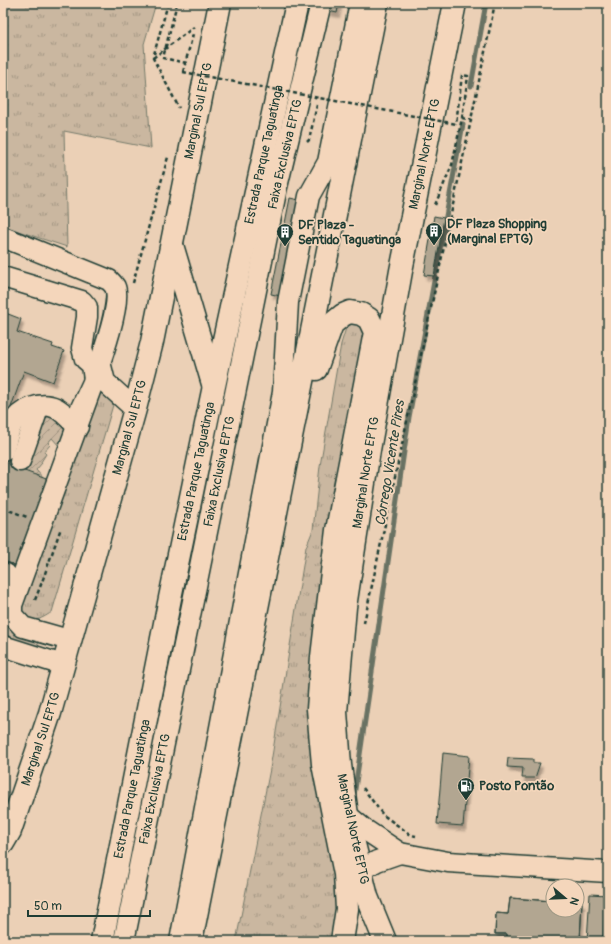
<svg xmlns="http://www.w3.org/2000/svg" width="611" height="944" viewBox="0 0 611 944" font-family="Pangolin,sans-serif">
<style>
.grass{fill:url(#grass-tufts);stroke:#747a6a}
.garden{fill:url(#garden-furrows);stroke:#747a6a}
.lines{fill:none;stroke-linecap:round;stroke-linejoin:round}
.stream{stroke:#697263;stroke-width:5}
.building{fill:#b2a691;stroke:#1f3d34;filter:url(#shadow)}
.minor-casing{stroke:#1f3d34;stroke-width:23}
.major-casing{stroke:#1f3d34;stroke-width:25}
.highway-casing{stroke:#1f3d34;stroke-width:25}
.path{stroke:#1f3d34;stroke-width:2.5;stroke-dasharray:4 3;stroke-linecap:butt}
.minor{stroke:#f4d6bb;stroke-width:20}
.major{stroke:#f4d6bb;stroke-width:22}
.highway{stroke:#f4d6bb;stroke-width:22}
.path-bridge{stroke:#1f3d34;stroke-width:2.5;stroke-dasharray:4 3;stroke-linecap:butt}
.labels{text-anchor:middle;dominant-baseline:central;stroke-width:3.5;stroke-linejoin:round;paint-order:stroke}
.street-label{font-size:13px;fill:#1f3d34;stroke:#f4d6bb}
.poi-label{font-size:13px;font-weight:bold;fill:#1f3d34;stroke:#f4d6bb;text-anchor:start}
.water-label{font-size:14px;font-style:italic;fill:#314a40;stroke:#f4d6bb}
</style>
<defs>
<pattern id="grass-tufts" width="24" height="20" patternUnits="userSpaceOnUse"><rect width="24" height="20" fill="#cab7a0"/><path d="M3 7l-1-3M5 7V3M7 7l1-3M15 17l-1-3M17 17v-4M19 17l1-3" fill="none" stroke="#a39683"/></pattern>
<pattern id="garden-furrows" width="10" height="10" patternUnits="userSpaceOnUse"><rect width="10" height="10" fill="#cab7a0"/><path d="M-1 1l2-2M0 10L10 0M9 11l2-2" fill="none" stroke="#a39683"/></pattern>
<filter id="shadow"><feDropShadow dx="2.5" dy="4.5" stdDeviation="1" flood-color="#0004"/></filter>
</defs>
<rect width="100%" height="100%" fill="#ebd0b6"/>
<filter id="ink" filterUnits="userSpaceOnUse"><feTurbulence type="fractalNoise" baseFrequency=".025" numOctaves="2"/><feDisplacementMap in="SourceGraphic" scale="8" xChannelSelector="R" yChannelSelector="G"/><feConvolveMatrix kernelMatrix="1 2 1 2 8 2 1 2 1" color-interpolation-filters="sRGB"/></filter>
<g filter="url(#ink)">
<path class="grass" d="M3,3H156L144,44L151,148L64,131L67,247L3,226Z
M352,321L365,325L337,473L341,911L336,941H236L270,769L306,547L313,530L320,466L341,344L346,328Z
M98,381L107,394L113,405L52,612C38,621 34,623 20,612Z
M8,624L41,636L37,647L4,636Z"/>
<path class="garden" d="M48,412L66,428L60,447L52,438L48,443L50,445L44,452L46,454L41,462L42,463L36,470L44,479L3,480L10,465L25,471L45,415Z"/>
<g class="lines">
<path class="stream" d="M471,86L486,3
M354,796L409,417L463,124"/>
</g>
<path class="building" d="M330,3H339L337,13L328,11Z
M290,198L299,200L281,296L271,294Z
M434,216L444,218L434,276L424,275Z
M3,312L21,319L17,332L53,344L52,347L64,351L53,382L24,371L10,410L29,416L11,466L49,480L18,566L4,561L3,564Z
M443,753L469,756L463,826L437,824Z
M508,758L533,759V763H540L535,778H522L523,768L507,767Z
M590,894L608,895V910H605L603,941H587Z
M510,898L553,901V910H577V902H582L580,941H507V934H495L496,913L508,914Z
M510,898L553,901V910H577V902H582L580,941H507V934H495L496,913L508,914Z"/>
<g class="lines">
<g class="minor-casing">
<g id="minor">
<path d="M3,237L109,280C111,282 114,285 115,287C122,302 100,363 94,380"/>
<path d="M3,277L82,301L87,307V317L82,348L85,359L92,365L94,380"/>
<path d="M100,362L105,382L135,409"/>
<path d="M3,451C6,442 8,432 12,424C20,409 41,401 56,408C64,412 71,421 78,427"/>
<path d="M20,461L39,406"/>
<path d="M3,583L6,574"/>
<path d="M69,640L23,627L12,615V605L94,380L74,423"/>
<path d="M3,646L63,665"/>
<path d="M347,815L364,829L400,853L448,862L608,872"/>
<path d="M361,870L377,861L400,853"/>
<path id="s1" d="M124,941L277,187L321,3"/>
<path d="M180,941L283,392L288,302L309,196L328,162L360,3"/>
</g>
</g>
<g class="major-casing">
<g id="major">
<path id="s2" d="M3,843L10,831L50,713L135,409L152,342L220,3"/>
<path id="s3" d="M385,941L367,897L347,815L340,765L336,712L345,607L369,450L401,271L455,3"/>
</g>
</g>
<g class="highway-casing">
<g id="highway">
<path d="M172,245L213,384"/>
<path d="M316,369L332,324L343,315L350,312L361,314L369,319L375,332L337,530L322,657L318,709L323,764L345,874L347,909L342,941"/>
<path id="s4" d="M102,941L170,598L214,386L297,3"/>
<path d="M191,941L377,3"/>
</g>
</g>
<path class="path" d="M168,3L153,58L179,108
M177,3L163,58L186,63
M153,58L194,27
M183,72L193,34
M462,118L471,120
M307,142L309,140L317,105
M435,205L452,165L462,118L468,76L462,75L456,124
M133,283L168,157
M3,476L5,470
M3,508L27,517
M35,600L42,582L61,528
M364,623L471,120L495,3
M363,788L383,815L411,835L416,836"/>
<use href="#minor" class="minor"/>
<use href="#major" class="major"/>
<use href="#highway" class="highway"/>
<path class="path-bridge" d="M183,72L456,124"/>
</g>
</g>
<defs>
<g id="building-pin" transform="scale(0.9)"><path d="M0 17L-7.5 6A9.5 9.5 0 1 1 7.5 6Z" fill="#1f3d34" stroke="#f4d6bb"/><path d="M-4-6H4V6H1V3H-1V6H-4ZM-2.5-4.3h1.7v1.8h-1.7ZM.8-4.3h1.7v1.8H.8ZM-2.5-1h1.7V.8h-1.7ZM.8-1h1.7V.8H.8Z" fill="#fff"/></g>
<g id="fuel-pin" transform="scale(0.9)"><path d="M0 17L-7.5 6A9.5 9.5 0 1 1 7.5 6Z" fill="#1f3d34" stroke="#f4d6bb"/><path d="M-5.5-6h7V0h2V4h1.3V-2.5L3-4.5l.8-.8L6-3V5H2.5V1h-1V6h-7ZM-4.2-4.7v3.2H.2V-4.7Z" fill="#fff"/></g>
</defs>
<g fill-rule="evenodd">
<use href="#building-pin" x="434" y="231"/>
<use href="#building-pin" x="285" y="232"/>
<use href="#fuel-pin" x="466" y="786"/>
</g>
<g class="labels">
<g class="street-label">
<text stroke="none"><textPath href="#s2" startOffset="759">Marginal Sul EPTG</textPath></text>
<text stroke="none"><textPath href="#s4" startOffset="803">Estrada Parque Taguatinga</textPath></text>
<text stroke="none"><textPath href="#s1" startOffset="803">Faixa Exclusiva EPTG</textPath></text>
<text stroke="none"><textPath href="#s3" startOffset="801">Marginal Norte EPTG</textPath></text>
<text stroke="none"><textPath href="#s2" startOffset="435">Marginal Sul EPTG</textPath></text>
<text stroke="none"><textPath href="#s4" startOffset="479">Estrada Parque Taguatinga</textPath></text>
<text stroke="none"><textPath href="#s1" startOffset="479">Faixa Exclusiva EPTG</textPath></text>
<text stroke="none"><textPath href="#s3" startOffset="477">Marginal Norte EPTG</textPath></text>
<text stroke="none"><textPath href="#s2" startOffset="111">Marginal Sul EPTG</textPath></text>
<text stroke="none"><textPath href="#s4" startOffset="155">Estrada Parque Taguatinga</textPath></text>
<text stroke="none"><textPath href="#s1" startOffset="155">Faixa Exclusiva EPTG</textPath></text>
<text transform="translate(353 829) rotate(78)">Marginal Norte EPTG</text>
</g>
<g class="poi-label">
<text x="447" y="224">DF Plaza Shopping<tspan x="447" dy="15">(Marginal EPTG)</tspan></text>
<text x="298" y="225">DF Plaza -<tspan x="298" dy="15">Sentido Taguatinga</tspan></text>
<text x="479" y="786">Posto Pontão</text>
</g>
<g class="water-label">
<text transform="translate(390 463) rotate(-81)">Córrego Vicente Pires</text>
</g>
</g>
<rect width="611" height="944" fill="none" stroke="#f4d6bb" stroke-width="16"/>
<rect x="8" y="8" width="595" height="928" fill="none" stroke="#1f3d34" stroke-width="1.5" filter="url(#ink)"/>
<g transform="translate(565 898) rotate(109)"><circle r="19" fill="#f4d6bb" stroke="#9f9985"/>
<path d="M0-3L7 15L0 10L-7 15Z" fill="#1f3d34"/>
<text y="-6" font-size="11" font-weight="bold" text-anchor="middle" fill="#1f3d34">N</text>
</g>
<path d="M28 910v6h122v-6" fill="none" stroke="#1f3d34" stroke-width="2"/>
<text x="34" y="910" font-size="12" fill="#1f3d34" stroke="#f4d6bb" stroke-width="3" paint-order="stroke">50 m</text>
</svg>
